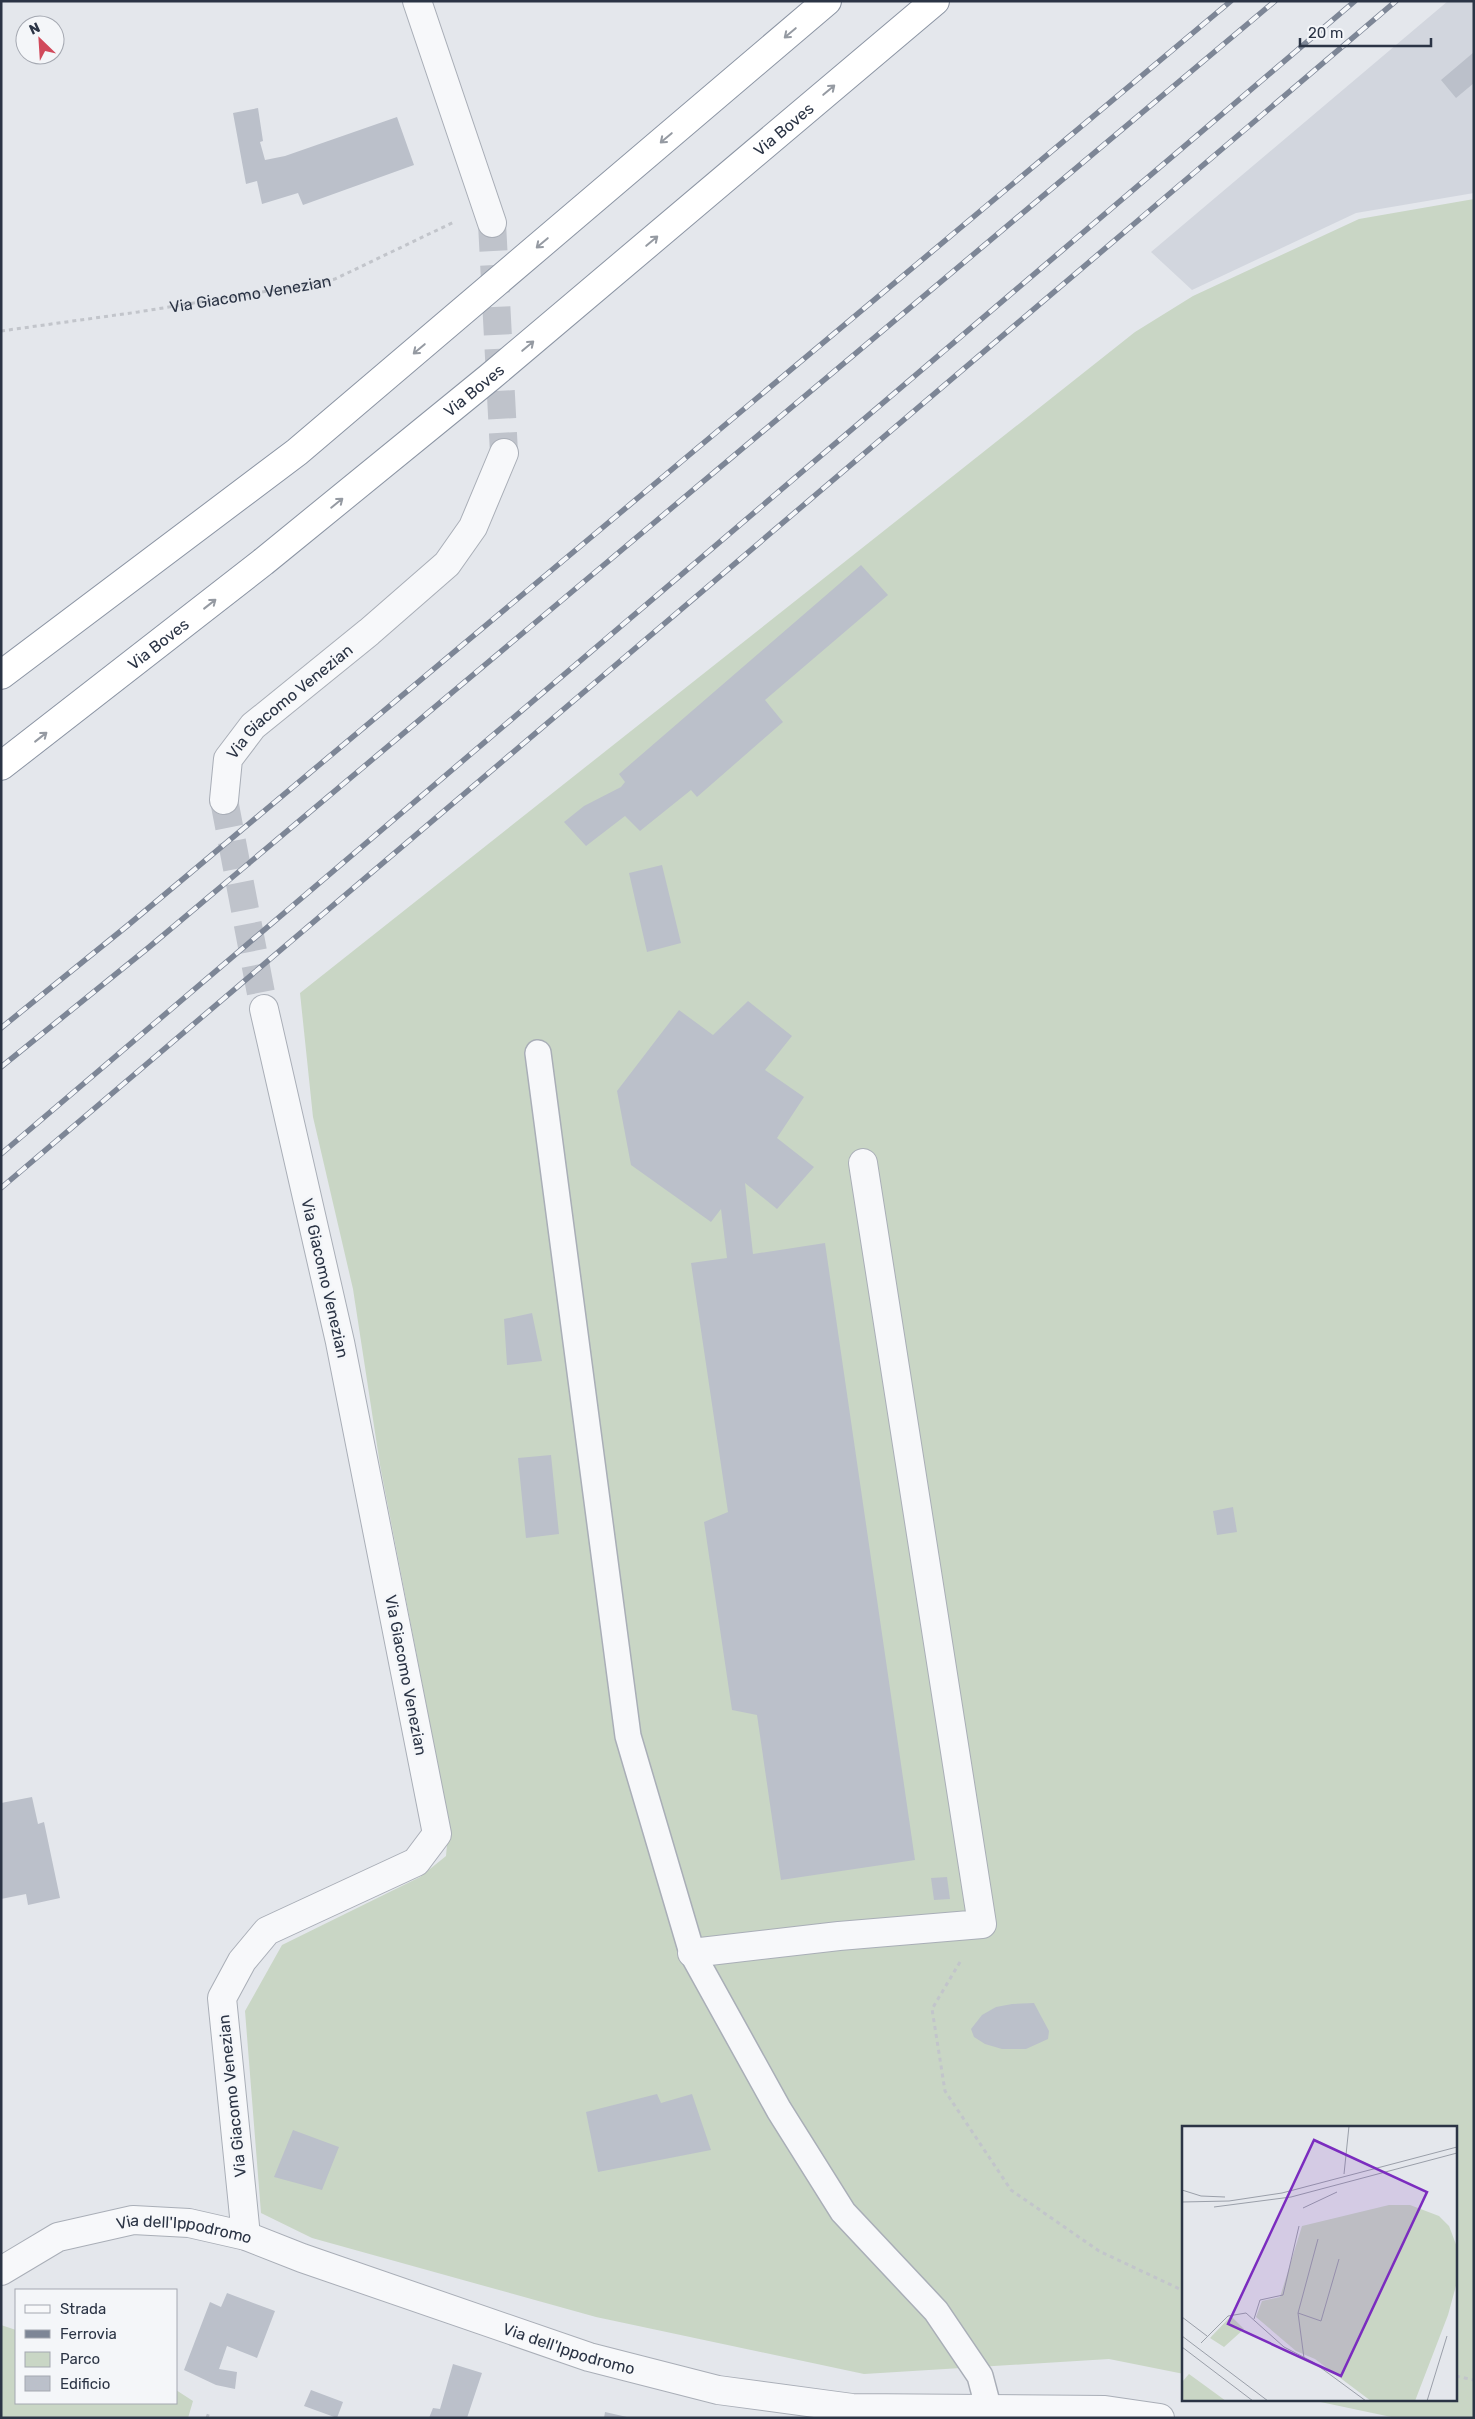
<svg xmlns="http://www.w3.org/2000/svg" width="1475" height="2419" viewBox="0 0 1475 2419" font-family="Rubik,sans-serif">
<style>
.built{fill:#d2d6de}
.green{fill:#c9d6c5}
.building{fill:#bbc0ca}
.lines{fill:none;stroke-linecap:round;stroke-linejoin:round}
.street-tunnel{stroke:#bfc3cb;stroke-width:28;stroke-dasharray:28 14;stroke-linecap:butt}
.lane-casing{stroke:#a9aeb7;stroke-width:28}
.street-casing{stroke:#a9aeb7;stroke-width:30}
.highway-casing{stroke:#8b94a3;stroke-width:30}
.path{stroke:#c2c5cb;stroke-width:3;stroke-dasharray:4 4;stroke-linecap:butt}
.lane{stroke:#f7f8fa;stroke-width:25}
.street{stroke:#f7f8fa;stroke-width:28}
.highway{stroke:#fff;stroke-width:28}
.rail-casing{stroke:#7d8696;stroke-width:5.5}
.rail{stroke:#f4f6f9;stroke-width:4;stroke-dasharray:11;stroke-linecap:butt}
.oneway{stroke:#959aa2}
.labels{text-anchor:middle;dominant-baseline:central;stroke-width:5;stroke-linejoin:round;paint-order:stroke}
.street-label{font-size:16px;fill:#2b3445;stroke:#f4f6f9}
.inset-road{fill:none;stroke:#9a9fa9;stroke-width:1}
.view{fill:#7b2cbf;fill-opacity:0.15;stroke:#7b2cbf;stroke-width:2.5}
.inset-edge{fill:none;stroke:#2b3445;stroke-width:2.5}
</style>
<rect width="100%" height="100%" fill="#e4e7ec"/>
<path class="built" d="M1448,1H1474V193L1356,213L1192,290L1151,252Z"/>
<path class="green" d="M1474,199V2418H1396L1311,2400H1456V2128H1184V2374L1109,2359L864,2374L596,2317L312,2238L261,2213L245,2011L282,1945L420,1877L446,1856L449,1822L380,1465L353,1289L313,1117L300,993L1135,332L1193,296L1359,219Z
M1,2325L16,2330V2403H176V2390L193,2401L188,2418H1Z"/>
<path class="building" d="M1474,52V83L1456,98L1441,80Z
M258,108L263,141L260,142L265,160L285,156L397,117L414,165L303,205L298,193L262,204L257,181L246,184L233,113Z
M861,565L888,595L765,700L783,722L697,797L691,790L640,831L625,816L586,846L564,822L584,806L621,787L625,782L619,774Z
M662,865L681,943L647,952L629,873Z
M748,1001L792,1036L765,1070L804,1097L777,1138L814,1167L777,1209L745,1183L753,1254L825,1243L915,1860L781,1880L757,1715L732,1710L704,1522L728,1512L691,1263L727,1258L721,1209L711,1222L631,1165L617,1091L679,1010L713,1035Z
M532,1313L542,1361L507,1365L504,1319Z
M551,1455L559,1534L526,1538L518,1458Z
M1233,1507L1237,1532L1217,1535L1213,1511Z
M32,1797L38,1824L44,1822L60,1898L28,1905L26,1894L1,1899V1803Z
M947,1877L950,1899L934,1900L931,1878Z
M1034,2003L1049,2031L1048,2039L1026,2049H1002L985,2044L974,2037L971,2029L982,2015L996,2007L1012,2004Z
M657,2094L661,2103L692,2094L711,2150L598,2172L586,2112Z
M293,2130L339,2147L322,2190L274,2177Z
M227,2293L275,2311L257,2358L227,2346L219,2369L237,2372L235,2389L216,2385L184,2370L210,2302L221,2307Z
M453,2364L482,2373L467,2418H429L433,2408L440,2409Z
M311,2390L343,2402L337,2418L304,2406Z
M605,2412L627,2417V2418H604Z"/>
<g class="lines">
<path class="street-tunnel" d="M492,223L504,453
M224,800L264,1009"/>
<g class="lane-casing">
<path id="lane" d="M538,1053L628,1736L692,1953L779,2110L843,2212L936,2311L980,2376L989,2410"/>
</g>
<g class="street-casing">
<g id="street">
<path d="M417,1L492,223"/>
<path id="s2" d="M224,800L228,759L253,726L369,632L447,564L473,527L504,453"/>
<path d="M692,1953L839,1936L982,1924L863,1163"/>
<path d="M246,2236L222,1998L242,1961L267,1931L416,1862L437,1834L340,1342L264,1009"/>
<path id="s3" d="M1,2271L58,2237L133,2220L189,2223L246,2236L302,2258L589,2357L718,2390L852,2408L1105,2410L1160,2418"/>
</g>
</g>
<g class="highway-casing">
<g id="highway">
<path d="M1,675L297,452L827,1"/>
<path id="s4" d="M1,766L263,562L490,377L935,1"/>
</g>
</g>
<g class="path">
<path id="s1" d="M1,331L138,312L305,285L335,279L454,222"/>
<path d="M960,1962L932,2009L945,2091L1011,2190L1099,2251L1184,2291"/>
<path d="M1456,2376L1474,2380"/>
<path d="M207,2418L209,2412"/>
</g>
<use href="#lane" class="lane"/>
<use href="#street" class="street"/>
<use href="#highway" class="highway"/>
<g class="rail-casing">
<path id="rail" d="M1,1028L127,926L1231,1
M1,1067L148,948L1275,1
M1,1154L1355,1
M1,1188L1396,1"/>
</g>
<use href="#rail" class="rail"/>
</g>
<defs><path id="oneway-shaft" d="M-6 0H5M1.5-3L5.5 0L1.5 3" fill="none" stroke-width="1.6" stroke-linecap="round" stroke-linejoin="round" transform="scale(1.25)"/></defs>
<g class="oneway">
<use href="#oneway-shaft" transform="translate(790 33) rotate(140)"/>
<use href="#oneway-shaft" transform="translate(829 90) rotate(-40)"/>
<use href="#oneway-shaft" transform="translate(666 138) rotate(140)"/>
<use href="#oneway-shaft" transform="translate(652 241) rotate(-40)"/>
<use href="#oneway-shaft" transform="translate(542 243) rotate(140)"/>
<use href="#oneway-shaft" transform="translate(528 346) rotate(-40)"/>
<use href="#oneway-shaft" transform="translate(419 349) rotate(140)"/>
<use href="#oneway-shaft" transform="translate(337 503) rotate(-39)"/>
<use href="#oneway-shaft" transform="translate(210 604) rotate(-38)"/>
<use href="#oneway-shaft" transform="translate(41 737) rotate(-38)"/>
</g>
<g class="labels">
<g class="street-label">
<text stroke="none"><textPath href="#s4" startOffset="1009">Via Boves</textPath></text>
<text stroke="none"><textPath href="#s1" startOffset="252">Via Giacomo Venezian</textPath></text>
<text stroke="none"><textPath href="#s4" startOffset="604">Via Boves</textPath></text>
<text stroke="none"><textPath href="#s4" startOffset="199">Via Boves</textPath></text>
<text stroke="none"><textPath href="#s2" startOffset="126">Via Giacomo Venezian</textPath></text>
<text transform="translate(325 1278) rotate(77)">Via Giacomo Venezian</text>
<text transform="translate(406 1675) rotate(79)">Via Giacomo Venezian</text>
<text transform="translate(232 2096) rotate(-96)">Via Giacomo Venezian</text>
<text stroke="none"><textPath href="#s3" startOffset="195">Via dell'Ippodromo</textPath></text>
<text stroke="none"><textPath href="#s3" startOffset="600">Via dell'Ippodromo</textPath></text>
</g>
</g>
<g transform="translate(1182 2126)">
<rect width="275" height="275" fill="#e4e7ec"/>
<path d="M207,79H228L257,90L267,100L275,121V156L266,189L233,275H189L133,233L114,225L74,191L80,175L98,171L120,100ZM49,190L62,203L42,221L28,212ZM7,248L44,275H0V256Z" fill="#c9d6c5"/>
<path class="inset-road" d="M162,48L167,0M0,64L19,70L43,71M0,76L47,75L100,67L275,21M32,81L109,71L275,27M121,82L155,66M116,187L139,195L157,133M0,191L25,210M72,193L78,174L101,169L117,100M0,210L86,275M19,217L46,190L64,187L102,221L131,236L184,275M0,221L71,275M122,232L116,187L136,113M245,275L265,210"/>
<path class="view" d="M132,14L245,66L159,250L46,198Z"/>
<rect width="275" height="275" class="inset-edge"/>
</g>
<rect width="1475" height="2419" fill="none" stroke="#2b3445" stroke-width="5"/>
<rect x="15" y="2289" width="162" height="115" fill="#f4f6f9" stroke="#a4a8b1"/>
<rect x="25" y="2305" width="25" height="8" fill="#f7f8fa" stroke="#a4a8b1"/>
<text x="60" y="2314" font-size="15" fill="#2b3445">Strada</text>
<rect x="25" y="2330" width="25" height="8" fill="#7d8696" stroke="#a4a8b1"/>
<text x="60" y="2339" font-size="15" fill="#2b3445">Ferrovia</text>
<rect x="25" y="2352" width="25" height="15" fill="#c9d6c5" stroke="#a4a8b1"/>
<text x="60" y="2364" font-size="15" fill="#2b3445">Parco</text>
<rect x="25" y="2376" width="25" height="15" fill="#bbc0ca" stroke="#a4a8b1"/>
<text x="60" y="2389" font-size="15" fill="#2b3445">Edificio</text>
<g transform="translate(40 40) rotate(335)"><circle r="24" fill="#f4f6f9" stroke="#a4a8b1"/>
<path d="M0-4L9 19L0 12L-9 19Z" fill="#d1495b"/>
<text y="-8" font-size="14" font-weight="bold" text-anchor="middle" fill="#2b3445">N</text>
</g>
<path d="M1300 38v8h131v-8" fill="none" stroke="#2b3445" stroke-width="2.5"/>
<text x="1308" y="38" font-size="15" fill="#2b3445" stroke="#f4f6f9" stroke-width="4" paint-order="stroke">20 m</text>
</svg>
